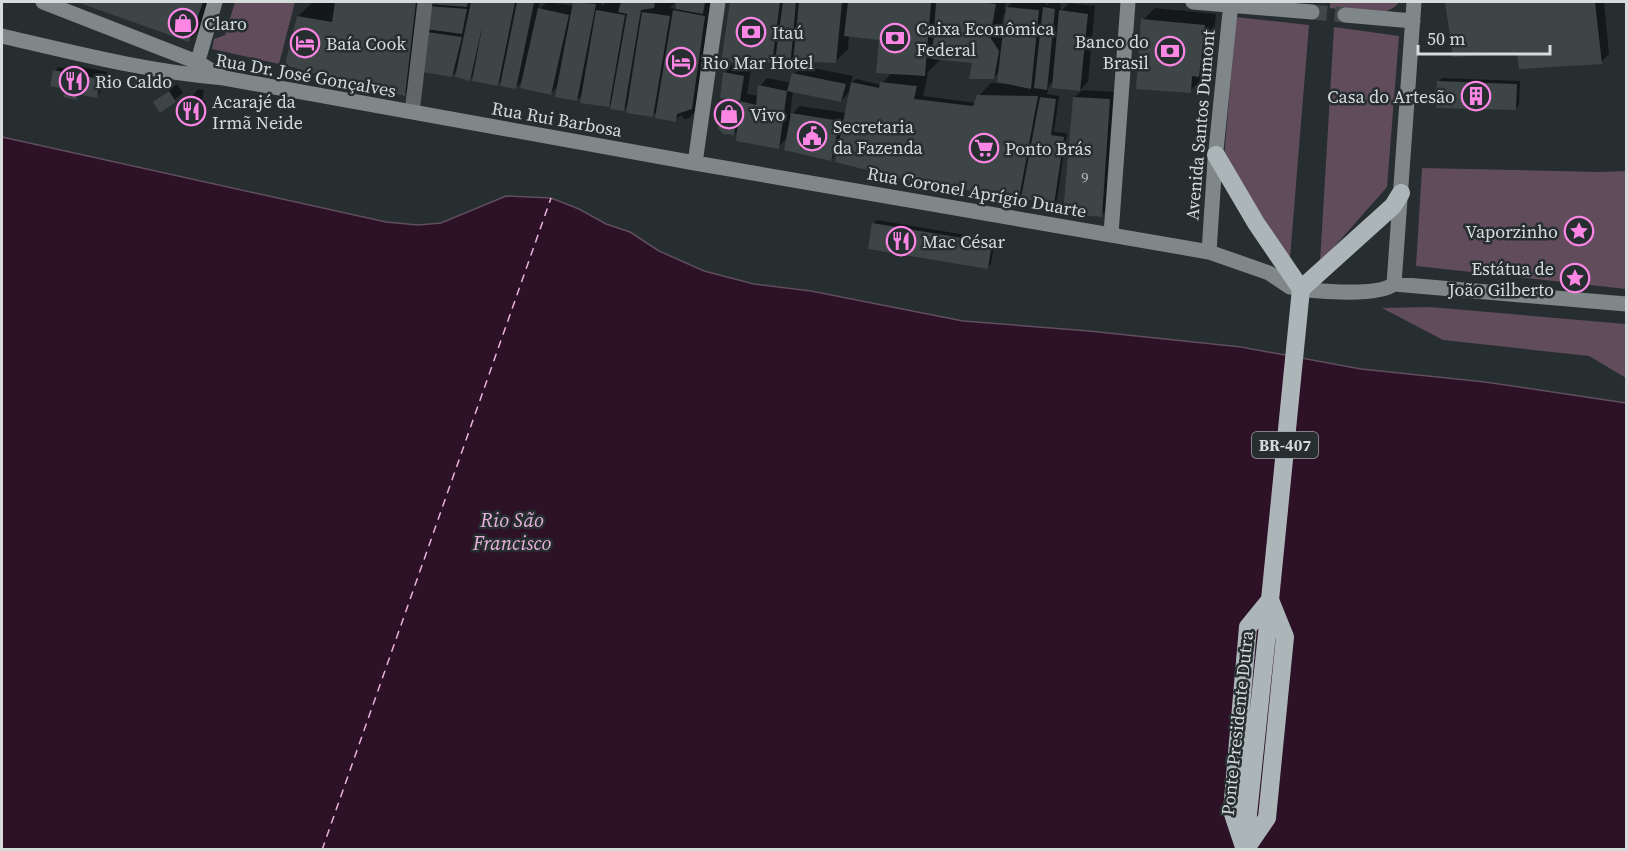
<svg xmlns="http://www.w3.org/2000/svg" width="1628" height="851" viewBox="0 0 1628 851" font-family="'Source Serif 4',serif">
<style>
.green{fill:#604c5b}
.water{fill:#2c1127;stroke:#5f4e5d;stroke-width:1.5}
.shadow{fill:#0007;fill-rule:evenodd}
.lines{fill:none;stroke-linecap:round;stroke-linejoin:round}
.ferry{stroke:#e9b1dc;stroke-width:1.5;stroke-dasharray:8 6;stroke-linecap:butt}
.building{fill:#3d4547}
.secondary-tunnel{stroke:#40484a;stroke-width:15;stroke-dasharray:15 8;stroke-linecap:butt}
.street{stroke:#626667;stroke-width:15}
.secondary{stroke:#808788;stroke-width:15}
.highway{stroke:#acb6b8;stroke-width:18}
.highway-bridge{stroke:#acb6b8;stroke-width:18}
.labels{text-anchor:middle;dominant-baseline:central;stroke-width:5;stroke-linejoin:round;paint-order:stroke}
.number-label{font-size:15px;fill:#b0b6b7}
.shield{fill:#262e30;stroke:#a1a7a8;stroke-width:1.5}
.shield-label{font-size:16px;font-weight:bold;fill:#d6dbdc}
.poi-label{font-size:18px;fill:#d6dbdc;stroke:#262e30;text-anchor:start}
.street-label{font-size:18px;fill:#d6dbdc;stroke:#262e30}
.water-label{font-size:20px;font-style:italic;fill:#e9b1dc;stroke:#262e30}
</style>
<rect width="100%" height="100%" fill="#262e30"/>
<path class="green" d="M235,2H295L279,64L212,49L214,39L225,35Z
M1330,2H1399C1386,21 1349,10 1330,8Z
M1236,17L1309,25L1290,258L1224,158Z
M1334,27L1399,36L1387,187L1320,263Z
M1422,168L1600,172L1626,171V289L1416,266Z
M1430,307L1626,324V378L1589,356L1443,340L1382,308Z"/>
<path class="water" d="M2,137L386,222L418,225L441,223L506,196L551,198L579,209L606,224L630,232L659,251L704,271L754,284L811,291L963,321L1089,331L1241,347L1361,369L1485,382L1626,403V849L2,850Z"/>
<path class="shadow" d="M82,2H210L200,29L188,41Z
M313,2H540L538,10L547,2L574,6L575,2H602L601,7L607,2H676L670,8L676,9L677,2H707L716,4L706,101L688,119H684L681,115L675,120L658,111L653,115L629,104L623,110L613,101L608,106L583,94L577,100L559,85L551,93L524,80L516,87L503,79L497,85L475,74L470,79L458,69L452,75L422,71L421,78L405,94L298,16ZM426,27L433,28L426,35Z
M731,2H1006L1004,10L1013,2H1046V6L1050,2H1060L1061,11L1069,3L1095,6L1088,82L1080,90L1117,92L1109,207L1101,215L1074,98L1082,90L1053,87L1054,81L1049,85L1047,94L1059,96L1054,132L1067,133L1057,200L1054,203L1023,192L1019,197L839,151L831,159L788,137L778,147L739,129L734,134L724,102L728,98L724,73L732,65L751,69L747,94L758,96L760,86L767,78L791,83L794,74L802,66L853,76L851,83L856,79L881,85L892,72L880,38L849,35L848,49L836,61L798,59L790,68L777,57L772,62L723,60ZM1004,13H1006L1005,28L1002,25ZM942,58L973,61L993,78L999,72L1006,84L991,83L979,96L976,103L923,96L928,74H926ZM793,91L841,101L850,91L846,113L800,106L790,116Z
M1447,2H1604L1609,54L1601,62L1518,52L1455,56Z
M1155,8L1216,14L1211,63L1203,72L1202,79L1190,91L1143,20Z
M79,66L107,72L104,88L96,96L80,94L76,98L55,71L58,67L74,70Z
M1442,78L1520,81L1519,105L1516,109L1438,82Z
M177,84L183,93L160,111L155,102Z
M198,89L204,90L202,101H206L204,113L196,121L184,106Z
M877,220L995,240L991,264L987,268L873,224Z"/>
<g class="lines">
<path class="ferry" d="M322,850L551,198"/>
</g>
<path class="building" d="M77,2H203L189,42Z
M335,2H416L405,96L352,84L285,65L297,16L332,22Z
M430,2H468L467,7L430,4Z
M471,2H515L498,86L472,81L483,23L470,81L455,77Z
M517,2L534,3L516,89L500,86Z
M573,2L596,4L577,101L555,97Z
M621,2H655L654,8L641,10L624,111L610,109L627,14L618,12Z
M675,2H705L703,14L676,9Z
M730,2H780L772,63L721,62Z
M783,2H796L790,69L774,68Z
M799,2H842L836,63L793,61Z
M848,2H931L925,76L876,73L879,40L844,36Z
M936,2H979L996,4L990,37L999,51L994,79H969L972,63L932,59Z
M1445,2H1595L1602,64L1519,69L1517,53L1453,57Z
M428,6L467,9L462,34L426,29Z
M1006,7L1039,10L1031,89L997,82Z
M1043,7L1055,9L1047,90L1034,88Z
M538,8L569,15L551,95L520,88Z
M596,10L625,15L609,107L580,103Z
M673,10L705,16L692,109L677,114L676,122L655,118Z
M1059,10L1088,14L1080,91L1052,88Z
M642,12L670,16L653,117L626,113Z
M1141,19L1205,25L1199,77L1192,76L1191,93L1136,89Z
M427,32L462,37L452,77L422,72Z
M53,70L100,79L97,98L77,94V100L63,97L65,89L50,86Z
M723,72L744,76L740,101L720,98Z
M792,73L846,84L841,102L787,91Z
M1437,81L1517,84L1516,110L1436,108Z
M851,82L879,88L880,82L917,86L914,99L973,106L977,95L1038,96L1019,198L918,183L835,162Z
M758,85L787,91L779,149L736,141L740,101L756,105Z
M169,91L176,102L160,113L153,102Z
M189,96L197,98L195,108L199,109L196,122L180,119L183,105L187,106Z
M1040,97L1056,99L1051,135L1064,137L1054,205L1021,198Z
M1073,97L1110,99L1102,217L1063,214Z
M722,101L739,104L734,135L723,134L718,128Z
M791,113L840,121L831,161L784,150Z
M872,223L992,243L988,269L868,249Z"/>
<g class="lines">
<path class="secondary-tunnel" d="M1312,12L1345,15"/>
<path class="street" d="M413,104L425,2"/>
<path class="secondary" d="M43,2L197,62L222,77
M1193,2L1312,12
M1345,15L1413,21
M2,36C75,53 149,72 224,78L695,163L1209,252L1269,273L1290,287
M195,71L215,2
M695,163L718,2
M1111,234L1128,2
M1209,252L1215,160L1231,2
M1394,284L1626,304
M1296,289C1318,291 1378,297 1394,284L1414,2"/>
<path class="highway" d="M1216,155L1256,223L1301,289L1393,206L1401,193
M1245,843L1270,605
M1245,850L1232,811L1248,627L1270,600
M1245,850L1267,818L1285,637L1270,600"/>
<path class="highway-bridge" d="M1270,600L1301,289"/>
</g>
<defs>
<g id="shop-ring" transform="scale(1.5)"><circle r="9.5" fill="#262e30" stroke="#fb86e4" stroke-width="1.5"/><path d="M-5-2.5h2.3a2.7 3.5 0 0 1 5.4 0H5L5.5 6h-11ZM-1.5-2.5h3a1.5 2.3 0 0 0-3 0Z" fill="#fb86e4"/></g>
<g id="bank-ring" transform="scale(1.5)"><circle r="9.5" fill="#262e30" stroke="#fb86e4" stroke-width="1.5"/><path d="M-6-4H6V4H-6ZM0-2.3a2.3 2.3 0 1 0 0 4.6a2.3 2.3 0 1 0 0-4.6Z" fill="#fb86e4"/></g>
<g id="hotel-ring" transform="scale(1.5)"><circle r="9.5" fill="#262e30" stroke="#fb86e4" stroke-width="1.5"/><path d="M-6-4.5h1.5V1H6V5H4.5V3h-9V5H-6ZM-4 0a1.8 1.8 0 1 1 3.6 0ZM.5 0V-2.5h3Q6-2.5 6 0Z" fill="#fb86e4"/></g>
<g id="restaurant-ring" transform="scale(1.5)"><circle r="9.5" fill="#262e30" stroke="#fb86e4" stroke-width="1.5"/><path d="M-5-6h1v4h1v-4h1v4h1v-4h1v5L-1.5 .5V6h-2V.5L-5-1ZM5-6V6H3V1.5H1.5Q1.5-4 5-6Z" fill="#fb86e4"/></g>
<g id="building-ring" transform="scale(1.5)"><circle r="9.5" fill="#262e30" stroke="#fb86e4" stroke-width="1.5"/><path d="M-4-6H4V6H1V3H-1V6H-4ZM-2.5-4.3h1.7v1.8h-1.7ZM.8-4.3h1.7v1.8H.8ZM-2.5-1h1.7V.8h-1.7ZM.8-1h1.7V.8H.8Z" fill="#fb86e4"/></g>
<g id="civic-ring" transform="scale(1.5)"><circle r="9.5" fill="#262e30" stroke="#fb86e4" stroke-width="1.5"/><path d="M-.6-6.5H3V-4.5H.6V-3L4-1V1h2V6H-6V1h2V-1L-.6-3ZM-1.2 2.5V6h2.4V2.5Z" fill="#fb86e4"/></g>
<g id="supermarket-ring" transform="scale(1.5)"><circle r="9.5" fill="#262e30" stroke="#fb86e4" stroke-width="1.5"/><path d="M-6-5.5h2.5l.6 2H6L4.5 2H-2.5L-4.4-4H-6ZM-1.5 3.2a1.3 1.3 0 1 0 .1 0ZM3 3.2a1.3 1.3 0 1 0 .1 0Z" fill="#fb86e4"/></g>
<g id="sight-ring" transform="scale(1.5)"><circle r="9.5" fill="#262e30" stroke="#fb86e4" stroke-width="1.5"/><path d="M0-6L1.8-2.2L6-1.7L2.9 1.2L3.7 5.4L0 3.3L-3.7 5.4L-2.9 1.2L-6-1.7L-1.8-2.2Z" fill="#fb86e4"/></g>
</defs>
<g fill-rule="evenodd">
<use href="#shop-ring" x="183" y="23"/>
<use href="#bank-ring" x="751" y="32"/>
<use href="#bank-ring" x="895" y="38"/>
<use href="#hotel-ring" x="305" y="43"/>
<use href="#bank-ring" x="1170" y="51"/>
<use href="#hotel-ring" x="681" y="62"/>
<use href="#restaurant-ring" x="74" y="81"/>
<use href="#building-ring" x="1476" y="96"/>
<use href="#restaurant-ring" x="191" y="111"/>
<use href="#shop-ring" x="729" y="114"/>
<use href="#civic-ring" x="812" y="136"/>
<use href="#supermarket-ring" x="984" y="148"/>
<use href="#sight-ring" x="1579" y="231"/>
<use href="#restaurant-ring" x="901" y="241"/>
<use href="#sight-ring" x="1575" y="278"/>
</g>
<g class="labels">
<g class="number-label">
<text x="1085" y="177">9</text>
</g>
<rect class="shield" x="1252" y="432" width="66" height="26" rx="4.5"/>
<g class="shield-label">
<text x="1285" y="445">BR-407</text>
</g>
<g class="poi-label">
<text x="204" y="23">Claro</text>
<text x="916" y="28">Caixa Econômica<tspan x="916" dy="21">Federal</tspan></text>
<text x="772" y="32">Itaú</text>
<text x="1149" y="41" text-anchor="end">Banco do<tspan x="1149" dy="21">Brasil</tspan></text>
<text x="326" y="43">Baía Cook</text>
<text x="702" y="62">Rio Mar Hotel</text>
<text x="95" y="81">Rio Caldo</text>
<text x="1455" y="96" text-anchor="end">Casa do Artesão</text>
<text x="212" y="101">Acarajé da<tspan x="212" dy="21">Irmã Neide</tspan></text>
<text x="750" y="114">Vivo</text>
<text x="833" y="126">Secretaria<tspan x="833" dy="21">da Fazenda</tspan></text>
<text x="1005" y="148">Ponto Brás</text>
<text x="1558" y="231" text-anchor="end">Vaporzinho</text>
<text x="922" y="241">Mac César</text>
<text x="1554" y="268" text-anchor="end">Estátua de<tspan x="1554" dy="21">João Gilberto</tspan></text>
</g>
<g class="street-label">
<text transform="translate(306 75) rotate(10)">Rua Dr. José Gonçalves</text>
<text transform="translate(557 119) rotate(10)">Rua Rui Barbosa</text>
<text transform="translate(1200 125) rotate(-85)">Avenida Santos Dumont</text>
<text transform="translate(977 192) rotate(10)">Rua Coronel Aprígio Duarte</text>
<text transform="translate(1237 723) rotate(-84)">Ponte Presidente Dutra</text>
</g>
<g class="water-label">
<text x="512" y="520">Rio São<tspan x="512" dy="23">Francisco</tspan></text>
</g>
</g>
<rect width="1628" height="851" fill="none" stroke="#d6dbdc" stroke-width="6"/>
<path d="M1418 45v9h132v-9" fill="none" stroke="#d6dbdc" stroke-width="3"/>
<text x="1427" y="45" font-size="18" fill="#d6dbdc" stroke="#262e30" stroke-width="4.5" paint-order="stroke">50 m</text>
</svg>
